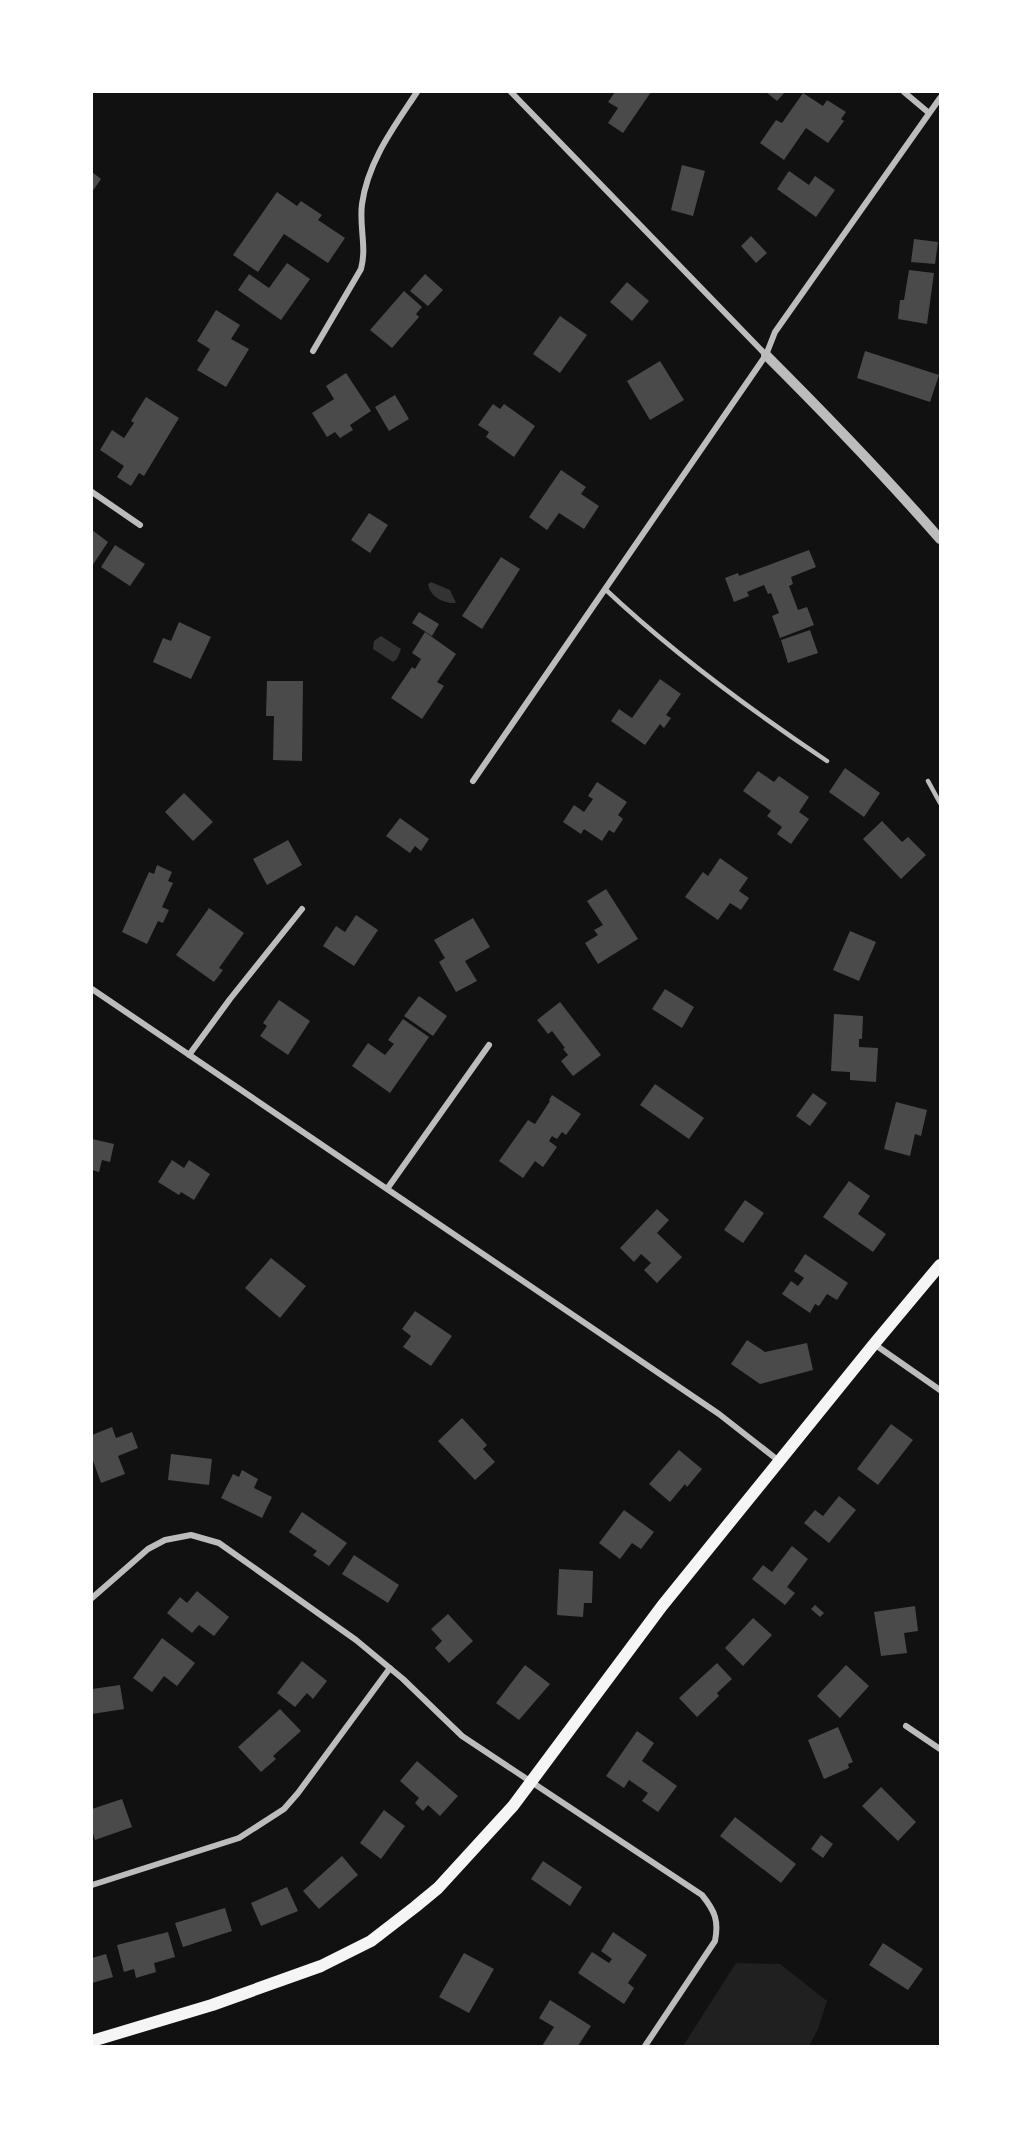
<svg xmlns="http://www.w3.org/2000/svg" width="1032" height="2138" viewBox="0 0 1032 2138" font-family="Jost,sans-serif">
<style>
.green{fill:#202020}
.water{fill:#333}
.building{fill:#4a4a4a}
.lines{fill:none;stroke-linecap:round;stroke-linejoin:round}
.service{stroke:#bcbcbc;stroke-width:4.5}
.minor{stroke:#bcbcbc;stroke-width:6}
.tertiary{stroke:#bcbcbc;stroke-width:10}
.secondary{stroke:#f5f5f5;stroke-width:12}
</style>
<rect width="100%" height="100%" fill="#111"/>
<path class="green" d="M736,1963L780,1964L827,2001L818,2029L809,2046H683Z"/>
<path class="water" d="M431,582L450,590L456,603C444,604 430,597 428,584Z
M381,636L401,649L397,659L393,662L373,649L374,641Z"/>
<path class="building" d="M615,92H651L623,133L608,123L618,108L608,102Z
M766,92H785L777,101Z
M803,93L823,106L827,100L846,112L841,119L844,121L828,143L806,128L784,160L760,143L776,120L782,123Z
M682,165L705,171L693,216L671,210Z
M789,171L809,185L815,176L835,190L816,217L777,189Z
M92,172L101,179L92,192Z
M277,192L297,206L301,201L322,215L318,220L345,238L328,263L284,234L258,272L233,255Z
M751,236L767,253L756,263L741,246Z
M914,239L938,242L935,264L911,262Z
M287,263L310,279L281,320L238,290L249,274L269,288Z
M909,270L934,273L927,324L898,319L900,300H904Z
M425,274L443,290L428,306L410,291Z
M627,282L649,301L632,321L610,302Z
M404,291L422,307L416,314L419,317L392,348L370,330Z
M216,310L240,325L231,339L249,349L226,387L197,370L210,349L197,341Z
M560,316L587,335L560,373L533,354Z
M865,351L939,375L930,402L857,378Z
M660,361L684,400L650,420L627,381Z
M346,373L371,411L350,425L353,430L340,438L335,432L327,437L312,413L334,399L326,386Z
M395,395L409,419L389,431L375,407Z
M146,397L179,418L144,476L139,473L131,486L117,477L124,466L100,450L112,430L124,438L134,423L131,421Z
M493,404L500,409L504,404L535,426L514,457L486,437L489,432L478,425Z
M561,470L586,487L581,494L599,506L584,529L559,513L547,530L529,517Z
M369,513L388,525L370,553L351,540Z
M92,530L108,542L92,566Z
M115,545L145,564L130,586L101,567Z
M809,550L816,567L791,577L793,584L789,586L798,610L807,607L814,625L780,638L772,616L779,613L771,593L768,594L764,585L747,592L749,596L734,602L725,578L738,573L739,576Z
M501,557L520,569L482,629L462,616Z
M419,612L439,624L432,636L412,623Z
M179,622L211,637L191,679L153,662L163,638L171,641Z
M810,630L818,653L788,663L781,640Z
M425,632L456,654L437,682L444,686L422,719L391,698L412,667L415,669L421,659L412,653Z
M660,679L681,694L666,715L671,718L664,728L660,724L645,745L611,721L619,709L632,718Z
M267,681H303L302,761L273,760L274,716H266Z
M845,768L880,793L864,817L829,792Z
M758,771L774,782L779,776L809,797L799,812L809,819L791,844L777,834L782,827L767,816L771,811L743,791Z
M597,782L627,802L618,815L623,819L614,833L609,830L602,841L584,829L581,834L563,822L574,805L584,812L593,799L588,796Z
M184,793L213,822L193,841L165,812Z
M400,818L429,839L421,851L415,846L410,853L386,836Z
M882,821L902,842L908,837L926,855L901,879L863,839Z
M288,840L302,865L267,885L253,859Z
M720,858L748,878L739,891L749,898L741,910L730,903L718,920L685,897L703,872L708,876Z
M157,865L172,872L168,881L173,883L162,907L169,910L163,923L158,921L147,944L122,932L149,872L154,874Z
M606,889L638,939L598,964L585,943L598,935L594,930L603,925L587,901Z
M209,908L244,933L219,968L223,970L214,982L176,955Z
M356,915L378,930L354,966L323,946L336,926L345,932Z
M473,918L490,947L465,961L477,981L456,992L439,962L445,958L434,940Z
M850,931L876,942L859,981L833,970Z
M665,989L694,1007L682,1028L652,1009Z
M419,996L447,1016L433,1036L404,1016Z
M279,1000L310,1021L288,1055L260,1036L267,1026L263,1023Z
M560,1002L601,1055L573,1076L561,1061L568,1055L563,1049L565,1048L552,1031L548,1034L537,1020Z
M834,1014L863,1016L862,1039H859V1047L878,1048L876,1082L850,1080V1072L831,1071Z
M403,1019L429,1037L390,1093L352,1066L368,1043L385,1055L394,1044L388,1040Z
M655,1084L704,1118L689,1139L640,1105Z
M813,1093L827,1103L810,1126L796,1116Z
M552,1095L581,1114L566,1135L562,1132L557,1139L552,1136L549,1141L557,1147L543,1167L535,1161L523,1178L499,1161L528,1120L535,1124L550,1101L549,1100Z
M896,1102L927,1110L921,1136L915,1134L910,1156L884,1149Z
M92,1139L114,1144L110,1162L102,1160L99,1172L92,1170Z
M172,1160L184,1168L189,1160L210,1174L194,1200L181,1192L179,1195L158,1182Z
M849,1181L870,1196L858,1214L886,1234L873,1252L823,1217Z
M745,1200L764,1213L743,1243L724,1230Z
M657,1209L669,1220L657,1233L682,1257L657,1283L644,1270L651,1263L641,1254L634,1262L620,1248Z
M805,1254L848,1283L837,1300L827,1294L819,1306L815,1304L810,1313L782,1294L791,1281L798,1286L804,1278L794,1271Z
M271,1258L306,1286L280,1318L245,1288Z
M415,1311L452,1336L431,1366L403,1347L411,1336L402,1329Z
M747,1340L765,1352L807,1343L813,1370L760,1384L731,1364Z
M462,1418L487,1445L483,1449L495,1462L475,1480L438,1441Z
M891,1424L913,1440L878,1485L857,1469Z
M112,1427L116,1438L132,1432L138,1448L118,1456L125,1474L101,1483L92,1458V1435Z
M679,1450L702,1469L687,1487L685,1484L670,1502L649,1484Z
M171,1454L212,1459L209,1485L168,1480Z
M242,1470L258,1479L254,1488L272,1497L262,1518L221,1498L233,1474L239,1477Z
M839,1496L856,1510L829,1543L804,1523L815,1510L823,1516Z
M624,1510L654,1532L641,1549L632,1543L620,1559L599,1543Z
M302,1512L347,1543L329,1566L313,1555L317,1551L289,1532Z
M792,1546L808,1559L787,1587L795,1593L785,1605L752,1579L763,1565L772,1572Z
M354,1555L399,1585L388,1603L342,1574Z
M559,1569L593,1571L592,1603H584L583,1617L557,1615Z
M197,1591L229,1617L214,1636L199,1625L192,1633L167,1613L180,1597L187,1603Z
M815,1605L824,1613L820,1617L811,1609Z
M915,1606L918,1631L904,1633L907,1653L881,1656L874,1612Z
M448,1614L473,1641L449,1663L435,1648L442,1641L431,1629Z
M753,1618L772,1635L743,1666L725,1648Z
M162,1638L195,1663L177,1686L164,1676L152,1692L133,1678Z
M302,1661L327,1681L313,1699L307,1693L295,1707L277,1693Z
M717,1663L732,1679L717,1693L719,1696L697,1717L679,1698Z
M525,1665L550,1684L519,1720L496,1703Z
M846,1665L869,1686L840,1718L817,1696Z
M120,1685L124,1709L92,1714V1689Z
M280,1709L301,1731L273,1756L276,1759L261,1772L238,1747Z
M838,1727L853,1762L848,1764L849,1768L824,1779L808,1740Z
M637,1731L654,1743L642,1761L677,1786L658,1812L642,1801L648,1793L629,1780L624,1788L606,1776Z
M417,1761L458,1796L440,1816L428,1805L423,1811L415,1803L419,1798L400,1781Z
M881,1787L916,1822L898,1841L862,1806Z
M122,1799L132,1827L95,1840L92,1830V1809Z
M384,1810L405,1826L381,1859L360,1843Z
M735,1817L796,1864L781,1883L720,1836Z
M821,1835L833,1844L823,1858L811,1849Z
M342,1856L358,1875L319,1909L303,1891Z
M543,1861L582,1887L570,1906L531,1879Z
M287,1887L298,1911L261,1926L251,1903Z
M225,1908L232,1931L183,1947L175,1923Z
M168,1932L175,1957L154,1963L156,1972L136,1978L134,1969L124,1972L117,1945Z
M613,1932L647,1955L628,1983L634,1988L624,2004L578,1973L592,1952L609,1963L612,1959L601,1951Z
M883,1943L923,1969L908,1990L869,1965Z
M464,1953L494,1969L469,2013L439,1997Z
M106,1954L113,1977L92,1983V1958Z
M550,2000L591,2026L578,2046H542L554,2027L539,2018Z"/>
<g class="lines">
<path class="service" d="M605,589C673,653 749,709 827,761
M928,781L940,803"/>
<path class="minor" d="M511,92L766,355
M904,92L929,113
M313,351L361,269C367,247 359,226 362,204C368,161 394,127 417,92
M92,492L140,525
M473,781L766,355L775,332L940,98
M92,989L719,1414L779,1461
M189,1055L230,999L302,909
M387,1189L489,1045
M874,1344L940,1390
M92,1598L148,1549L165,1540L191,1535L219,1543L356,1640L403,1679L462,1736L702,1895C715,1911 719,1921 715,1941L645,2046
M906,1726L940,1749
M92,1885L239,1838L284,1809L298,1793L390,1668"/>
<path class="tertiary" d="M766,355C826,415 885,476 940,539"/>
<path class="secondary" d="M92,2041L212,2005L321,1966L371,1941L415,1907L438,1888L513,1806L662,1606L874,1344L940,1265"/>
</g>
<rect width="1032" height="2138" fill="none" stroke="#ffffff" stroke-width="186"/>
</svg>
